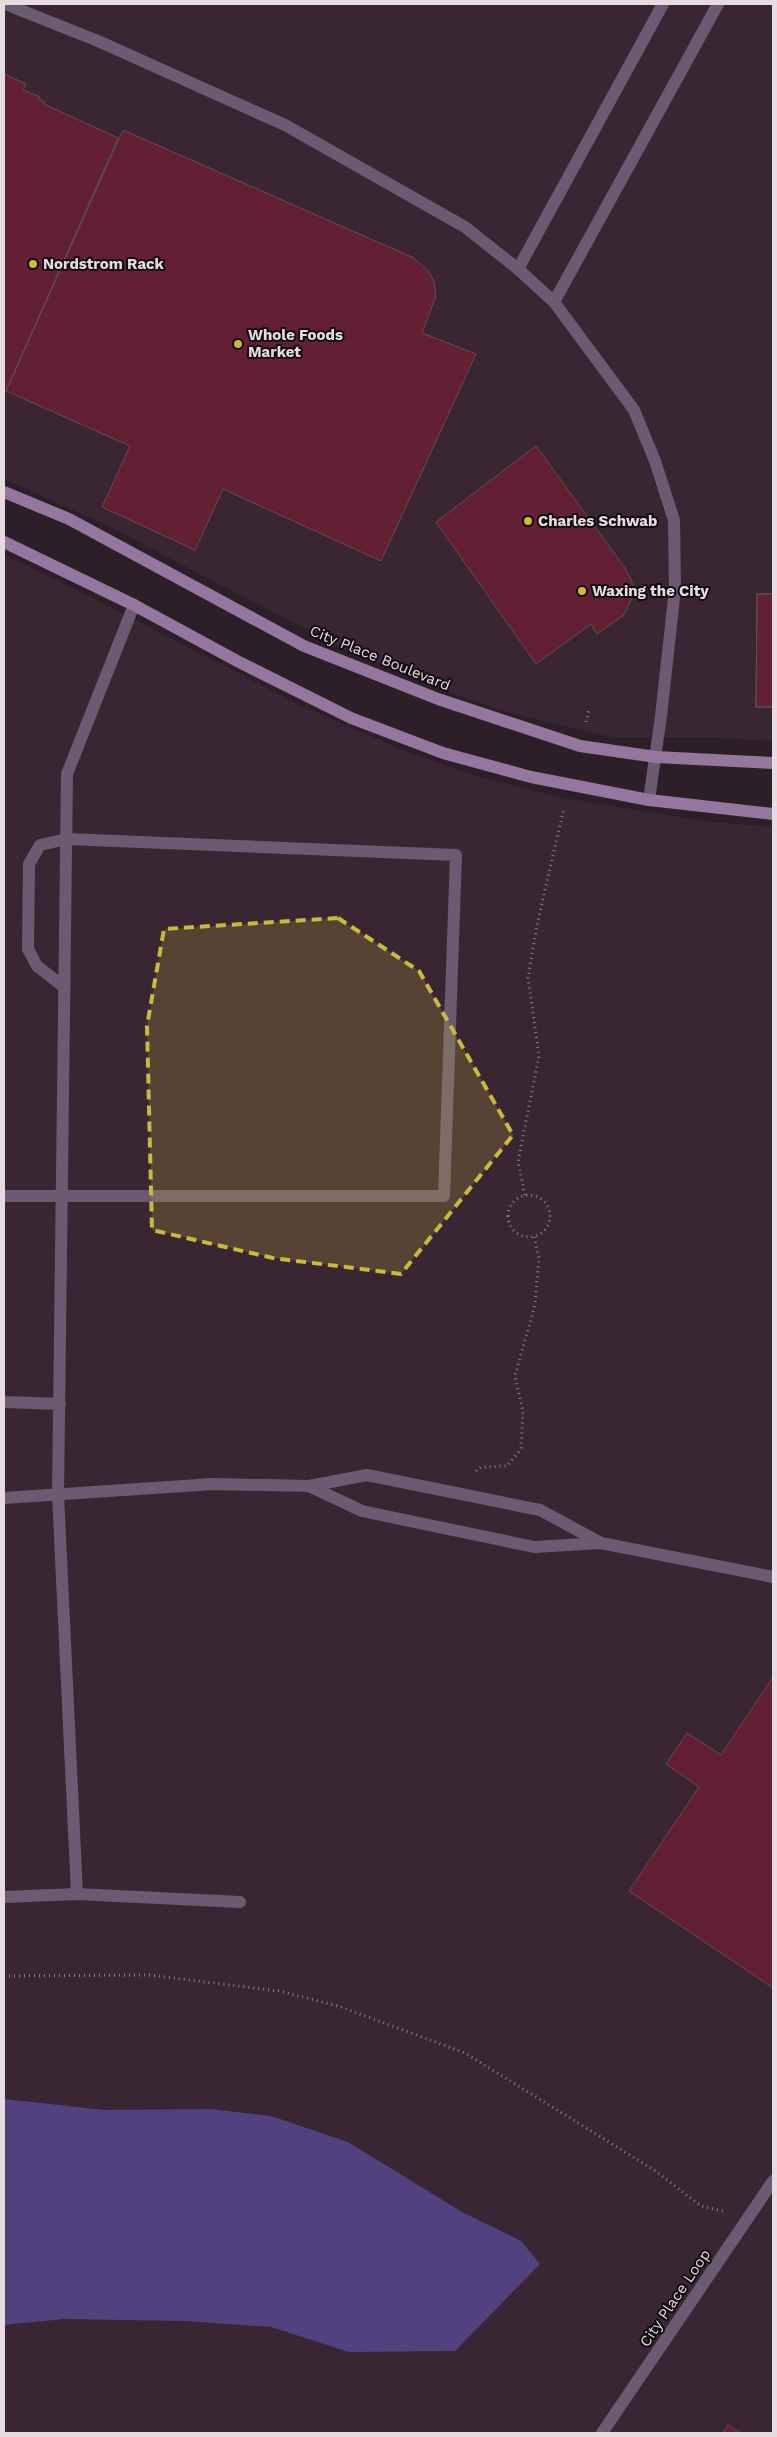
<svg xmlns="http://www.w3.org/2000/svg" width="777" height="2437" viewBox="0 0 777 2437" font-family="'Work Sans',sans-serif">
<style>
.built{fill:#3a2632}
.water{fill:#51417e}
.building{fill:#631f33;stroke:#624e52}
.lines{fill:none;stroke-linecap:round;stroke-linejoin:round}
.path{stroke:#8b7f86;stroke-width:3;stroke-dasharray:1 4;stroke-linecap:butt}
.lane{stroke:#6c5972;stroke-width:12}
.street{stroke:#6c5972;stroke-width:12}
.secondary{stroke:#94769e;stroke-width:12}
.marked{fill:#c9ba3a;fill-opacity:0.2;stroke:#c9ba3a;stroke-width:4;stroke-dasharray:10 6;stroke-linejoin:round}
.poi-dot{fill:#c9ba3a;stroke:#110b0f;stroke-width:2}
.labels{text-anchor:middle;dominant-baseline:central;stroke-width:4;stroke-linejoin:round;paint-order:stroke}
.poi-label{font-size:15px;font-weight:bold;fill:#e5dbe1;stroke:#110b0f;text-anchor:start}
.street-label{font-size:15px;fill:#e5dbe1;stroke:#110b0f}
</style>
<rect width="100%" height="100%" fill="#2d1f27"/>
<path class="built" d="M4,4H773V741L717,738L612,737L524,717L460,696L347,651L108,526L4,479Z
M4,554L74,588L302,706L400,749L477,776L558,797L703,821L773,827V2433H4Z"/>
<path class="water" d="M4,2099L105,2110L211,2109L271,2116L348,2142L462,2212L521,2241L540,2264L455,2351L349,2352L271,2327L185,2321L64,2319L4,2325Z"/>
<path class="building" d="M4,74L26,84L23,90L40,97L39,99L45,102L44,104L118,138L6,391H4Z
M123,130L414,258L429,272L434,282L436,296L422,333L476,354L381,561L223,489L195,550L102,507L130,446L6,391Z
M536,446L625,568L632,582L633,596L624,615L597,634L591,624L536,664L436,522Z
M757,594H773V707H756Z
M757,594H773V707H756Z
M773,1677V1988L629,1891L699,1787L666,1764L687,1733L721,1755Z
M728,2425L741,2433H723Z"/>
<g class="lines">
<path class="path" d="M586,722L589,710
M525,1195L518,1162L539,1056L528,978L537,925L564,808
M508 1216a21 21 0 1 1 42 0a21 21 0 1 1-42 0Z
M476,1471L481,1467L507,1466L521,1449L523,1411L515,1376L535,1305L539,1258L534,1236
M4,1976L149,1975L279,1991L338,2006L465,2053L654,2170L701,2206L723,2211"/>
<path class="lane" d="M4,1196H444L456,855L67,839L40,845L29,864L28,949L37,966L64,987
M4,1402L60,1404
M77,1894L240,1902
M4,1897L77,1894L58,1495L67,774L134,605"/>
<path class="street" d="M5,4L98,41L285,125L465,227L518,269L554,302L634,410L655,461L674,520L675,589L661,716L649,800
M518,269L663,4
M554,302L718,4
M309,1486L362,1511L534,1547L601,1543L773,1577
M4,1498L213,1484L309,1486L367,1475L540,1510L601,1543
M602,2433L773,2181"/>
<path class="secondary" d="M4,492L69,519L304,646L438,699L580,746L656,757L773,763
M4,542L134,605L239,662L351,718L443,753L531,777L649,800L773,814"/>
</g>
<path class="marked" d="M338,918L419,971L513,1135L401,1274L273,1258L152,1230L147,1026L164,929Z"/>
<g class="poi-dot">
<circle cx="33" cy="264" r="5"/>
<circle cx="238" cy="344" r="5"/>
<circle cx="528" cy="521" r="5"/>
<circle cx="582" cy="591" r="5"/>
</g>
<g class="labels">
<g class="poi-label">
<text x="43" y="264">Nordstrom Rack</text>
<text x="248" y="335">Whole Foods<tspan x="248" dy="17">Market</tspan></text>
<text x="538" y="521">Charles Schwab</text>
<text x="592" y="591">Waxing the City</text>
</g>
<g class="street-label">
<text transform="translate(380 658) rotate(22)">City Place Boulevard</text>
<text transform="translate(675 2298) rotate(-56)">City Place Loop</text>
</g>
</g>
<rect width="777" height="2437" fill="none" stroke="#e5dbe1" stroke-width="10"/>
</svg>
